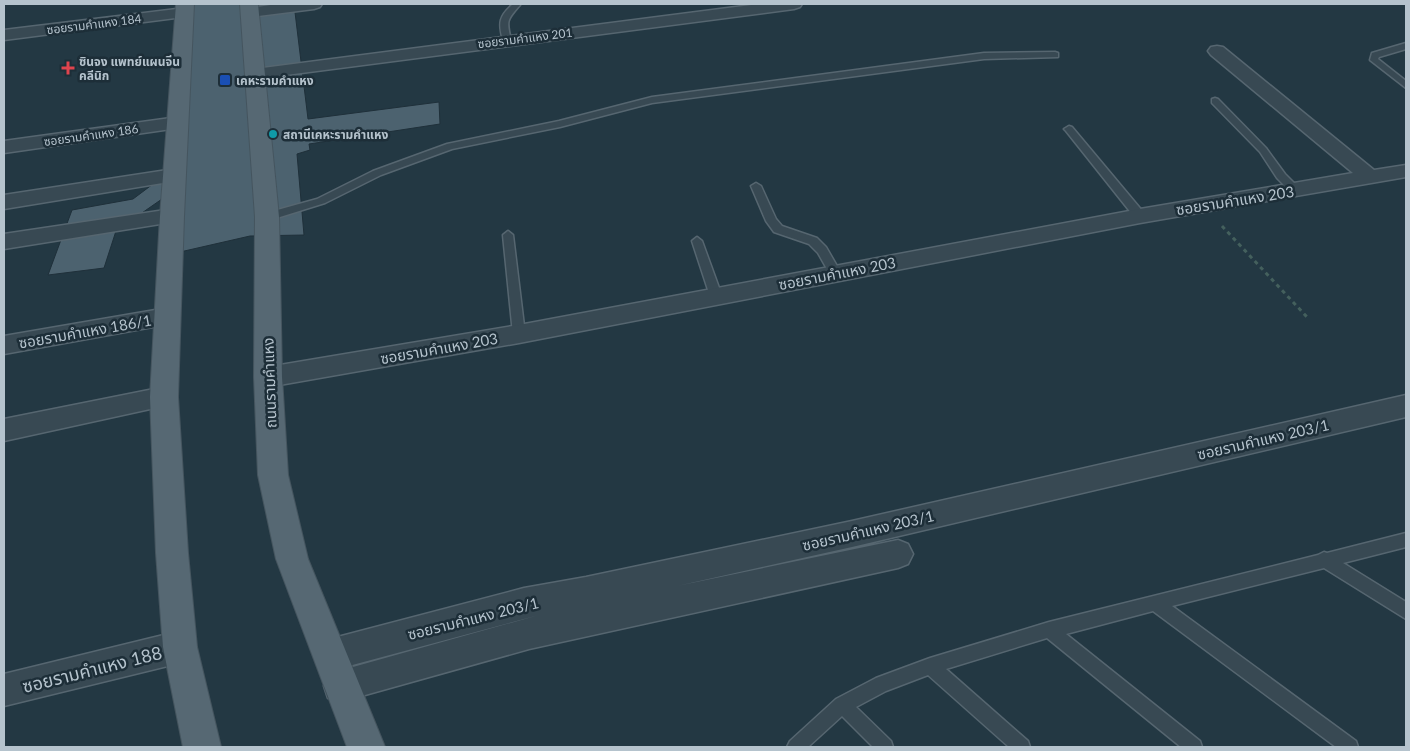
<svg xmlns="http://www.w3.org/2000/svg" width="1410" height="751" viewBox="0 0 1410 751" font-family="Lato,'Noto Sans Thai',sans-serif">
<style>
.building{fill:#4c626f;stroke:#1f303a}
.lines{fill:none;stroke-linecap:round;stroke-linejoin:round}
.lane-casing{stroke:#566670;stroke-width:3}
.street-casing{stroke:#566670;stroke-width:3}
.primary-casing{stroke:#45555f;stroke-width:2}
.path{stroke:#44605d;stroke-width:3;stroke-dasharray:4 4;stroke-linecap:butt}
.lane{fill:#384953;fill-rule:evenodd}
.street{fill:#384953;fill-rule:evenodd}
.primary{fill:#566873;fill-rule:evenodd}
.health-dot{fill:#e0444e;stroke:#1d2e38;stroke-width:2}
.transit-dot{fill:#1a4fb4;stroke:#1d2e38;stroke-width:2}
.culture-dot{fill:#0f9aa8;stroke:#1d2e38;stroke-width:2}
.labels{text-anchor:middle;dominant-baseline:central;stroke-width:5;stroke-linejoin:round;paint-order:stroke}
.far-street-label{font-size:12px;fill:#b5c3cd;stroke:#1d2e38}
.far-poi-label{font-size:12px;font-weight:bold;fill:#b5c3cd;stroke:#1d2e38;text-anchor:start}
.street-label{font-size:15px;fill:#b5c3cd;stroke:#1d2e38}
.near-street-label{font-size:18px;fill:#b5c3cd;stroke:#1d2e38}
</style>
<rect width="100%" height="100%" fill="#233843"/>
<path class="building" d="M181,4H294L308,119L439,102L440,124L309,144L310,150L297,154L304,235L250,236L180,252L185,183L116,231L104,268L48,275L72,210L133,199L169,172Z"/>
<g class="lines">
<g class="lane-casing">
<path id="lane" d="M513,4L520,5C507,20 506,20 511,40L507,43L503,40C498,23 499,16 513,4Z
M1406,43V49L1379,57L1378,59L1406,81V88L1370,60L1372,53Z
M1055,52L1058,53V57L984,59L652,103L560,127L452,149L381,175L325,203L267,221L262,217L263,214L317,199L373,171L447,144L559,121L652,97L984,53Z
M1215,98L1218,99L1266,148L1285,174L1299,188V192H1291L1277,178L1260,152L1212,103V99Z
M1069,126L1072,127L1144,213L1145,216L1144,219H1136L1066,131L1064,129Z
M756,183L761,186L776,219L782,226L817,238L826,247L841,273L839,276H831L818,253L809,244L774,232L766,221L751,186Z
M508,231L513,235L525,334L523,337H515L513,334L503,235Z
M697,237L702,241L722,296L720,299L716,300L710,296L692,241Z
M1406,533V547L1343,563L1406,602V619L1324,568L1172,606L1356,741L1358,747H1336L1153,611L1066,634L1200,741L1202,747H1181L1047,638L946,669L1028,741L1030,747H1009L928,675L886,691L856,707L891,741L893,747H873L842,716L808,747H787L790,741L836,699L876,678L930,658L1049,622L1318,555L1324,552L1327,553Z"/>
</g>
<g class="street-casing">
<path id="street" d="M277,4H322L320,7L314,9L249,17L243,15L241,12L243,9Z
M759,4H802L800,7L794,9L255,79L249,78L246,74L249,70L255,69Z
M185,8L191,10L193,13L191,16L4,40V30Z
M1217,46L1223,47L1374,170L1406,165V177L1140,223L519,343L268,387L259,384L255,377L259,370L268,367L519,325L1140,209L1353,173L1211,55L1208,51L1211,47Z
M178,117L185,119L187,123L185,127L4,153V141Z
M174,169L181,170L184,175L181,180L4,209V195Z
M172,209L179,211L183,216L179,221L4,249V234Z
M167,308L175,311L179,317L175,323L4,354V336Z
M164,387L173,390L177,397L173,404L4,441V419Z
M1406,395V417L852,547L677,586L898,540L908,544L913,554L908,564L898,568L529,649L340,702L328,698L324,686L328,674L539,615L330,671L319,666L314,655L319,644L330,639L524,588L586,577L852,521Z
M180,631L191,636L196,647L191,658L180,663L4,706V674Z"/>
</g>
<g class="primary-casing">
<path id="primary" d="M176,4H194L184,216L178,397L188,553L197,647L221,747H183L163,647L156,553L150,397L160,216Z
M240,4H258L279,217L282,377L288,475L308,559L385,747H347L276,559L258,475L254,377L255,217Z"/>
</g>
<path class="path" d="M1222,226L1307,317"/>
<use href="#lane" class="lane"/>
<use href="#street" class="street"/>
<use href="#primary" class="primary"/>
</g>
<path class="health-dot" d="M65.5 60.5h5v5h5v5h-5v5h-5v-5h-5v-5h5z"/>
<rect class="transit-dot" x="219" y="74" width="12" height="12" rx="2.5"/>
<circle class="culture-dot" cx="273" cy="134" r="5"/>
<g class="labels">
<g class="far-street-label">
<text transform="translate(94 24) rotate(-7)">ซอยรามคำแหง 184</text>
<text transform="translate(525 38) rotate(-7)">ซอยรามคำแหง 201</text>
<text transform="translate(91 135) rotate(-8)">ซอยรามคำแหง 186</text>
</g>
<g class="far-poi-label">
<text x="79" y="61">ซินจง แพทย์แผนจีน<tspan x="79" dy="14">คลีนิก</tspan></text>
<text x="236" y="80">เคหะรามคำแหง</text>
<text x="283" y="134">สถานีเคหะรามคำแหง</text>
</g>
<g class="street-label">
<text transform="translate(1235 200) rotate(-9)">ซอยรามคำแหง 203</text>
<text transform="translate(837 273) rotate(-11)">ซอยรามคำแหง 203</text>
<text transform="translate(85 331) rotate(-10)">ซอยรามคำแหง 186/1</text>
<text transform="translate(439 348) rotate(-10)">ซอยรามคำแหง 203</text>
<text transform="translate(269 383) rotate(-92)">ถนนรามคำแหง</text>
<text transform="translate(1263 439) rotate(-13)">ซอยรามคำแหง 203/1</text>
<text transform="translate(868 530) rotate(-13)">ซอยรามคำแหง 203/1</text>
<text transform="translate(473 618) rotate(-14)">ซอยรามคำแหง 203/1</text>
</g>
<g class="near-street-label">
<text transform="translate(92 669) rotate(-14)">ซอยรามคำแหง 188</text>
</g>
</g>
<rect width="1410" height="751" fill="none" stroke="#b5c3cd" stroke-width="10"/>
</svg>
